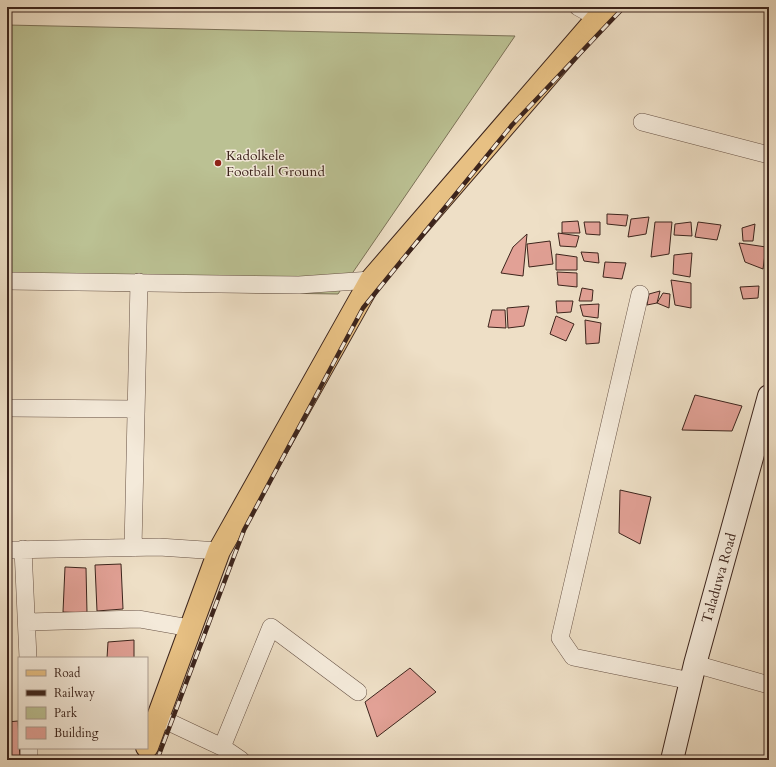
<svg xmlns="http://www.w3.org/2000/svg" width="776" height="767" viewBox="0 0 776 767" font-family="Cardo,serif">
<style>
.green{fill:#bbc193;stroke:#7c7258}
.building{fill:#e2a196;stroke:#3c241c}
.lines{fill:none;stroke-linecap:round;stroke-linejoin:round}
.street-casing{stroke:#685346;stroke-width:18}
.secondary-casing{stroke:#3c241c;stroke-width:24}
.primary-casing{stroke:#3c241c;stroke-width:24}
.street{stroke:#f4eada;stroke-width:17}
.secondary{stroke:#f4eada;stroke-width:22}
.primary{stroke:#e7c083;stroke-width:22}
.rail-casing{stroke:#3c241c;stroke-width:4.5}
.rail{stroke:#f4eada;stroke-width:3;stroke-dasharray:9;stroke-linecap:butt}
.poi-dot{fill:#8f2418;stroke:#f4eada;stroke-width:1.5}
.labels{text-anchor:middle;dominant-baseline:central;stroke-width:3;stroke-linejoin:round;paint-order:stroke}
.poi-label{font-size:14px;fill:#3c241c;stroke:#f4eada;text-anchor:start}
.street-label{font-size:14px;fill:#3c241c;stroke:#f4eada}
</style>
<rect width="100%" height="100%" fill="#eedfc6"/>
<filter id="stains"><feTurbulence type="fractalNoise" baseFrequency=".005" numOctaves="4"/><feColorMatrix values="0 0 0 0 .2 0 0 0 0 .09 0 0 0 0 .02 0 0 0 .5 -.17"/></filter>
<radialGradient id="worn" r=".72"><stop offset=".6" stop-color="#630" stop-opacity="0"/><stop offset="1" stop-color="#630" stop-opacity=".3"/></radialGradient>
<path class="green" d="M7,25L515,36L338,294L7,289Z"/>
<path class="building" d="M607,214L628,215L626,226L607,224Z
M649,217L646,234L628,237L631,219Z
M578,221L580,233H562V222Z
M584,222H600V235L586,234Z
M655,222H672L669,254L651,257Z
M691,222L692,236L674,235L675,224Z
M698,222L721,225L717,240L695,237Z
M755,224L753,241H743L742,228Z
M766,228H769V243H766Z
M558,233L579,236L576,247L560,246Z
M527,234L523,276L501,273L513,247Z
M550,241L553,264L529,267L527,244Z
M739,243L766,247L763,269L745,262Z
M581,252L598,253L599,263L584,261Z
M692,253L690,277L673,274L674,255Z
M556,254L577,257V270H556Z
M605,262L626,263L622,279L603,277Z
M557,272L577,273V287L558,285Z
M671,280L691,283V308L675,305Z
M759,286L758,298L743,299L740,287Z
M582,288L593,290L592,301H579Z
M660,291L657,303L647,305L649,294Z
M663,293L670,294L669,308L657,303Z
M556,301H573L571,312L557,313Z
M599,304L598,318L583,316L580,305Z
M529,306L524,326L508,328L507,308Z
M492,310H505L506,328L488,327Z
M556,316L574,324L566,341L550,334Z
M585,320L601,323L599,343L586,344Z
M695,395L742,406L732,431L682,430Z
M620,490L651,497L640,544L619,533Z
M121,564L123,609L97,611L95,565Z
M65,567L86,568L87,613L63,612Z
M134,640V658H107L108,642Z
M410,668L436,692L377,737L365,702Z
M18,721L20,760H7V722Z"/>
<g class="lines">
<g class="street-casing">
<path id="street" d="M578,7L596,17
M642,122L769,155
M7,281L299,285L371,280
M640,294L560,638L573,657L691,681
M7,408L136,409
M133,548L139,282
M23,549L28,658
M7,550L159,547L219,551
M27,622L139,619L190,628
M695,664L769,685
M171,723L222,747
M29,748V760
M241,760L222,747L271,627L358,692"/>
</g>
<g class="secondary-casing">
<path id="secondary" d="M672,760L695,664L769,396"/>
</g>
<g class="primary-casing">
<path id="primary" d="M147,747L219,551L371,280L607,7"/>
</g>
<use href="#street" class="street"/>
<use href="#secondary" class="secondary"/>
<use href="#primary" class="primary"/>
<g class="rail-casing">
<path id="rail" d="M157,760L244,530L363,308L512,125L624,7"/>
</g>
<use href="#rail" class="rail"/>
</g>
<circle class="poi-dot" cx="218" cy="163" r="4"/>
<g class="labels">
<g class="poi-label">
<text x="226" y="155">Kadolkele<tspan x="226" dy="16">Football Ground</tspan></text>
</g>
<g class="street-label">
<text transform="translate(719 578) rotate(-74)">Taladuwa Road</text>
</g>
</g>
<rect width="776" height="767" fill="none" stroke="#eedfc6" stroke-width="24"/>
<rect x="8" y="8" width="760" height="751" fill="none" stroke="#3c241c" stroke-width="2"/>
<rect x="12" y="12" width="752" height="743" fill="none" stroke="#3c241c"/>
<rect x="18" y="657" width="130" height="92" fill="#f4eada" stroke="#aa9b8e"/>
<rect x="26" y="670" width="20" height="6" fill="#e7c083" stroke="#aa9b8e"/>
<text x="54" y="677" font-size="12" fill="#3c241c">Road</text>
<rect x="26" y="690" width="20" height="6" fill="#3c241c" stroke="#aa9b8e"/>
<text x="54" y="697" font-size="12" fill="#3c241c">Railway</text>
<rect x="26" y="707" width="20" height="12" fill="#bbc193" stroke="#aa9b8e"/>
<text x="54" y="717" font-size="12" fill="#3c241c">Park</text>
<rect x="26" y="727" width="20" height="12" fill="#e2a196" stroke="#aa9b8e"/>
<text x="54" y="737" font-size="12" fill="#3c241c">Building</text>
<rect width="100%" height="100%" filter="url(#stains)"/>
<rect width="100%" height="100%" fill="url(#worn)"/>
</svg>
